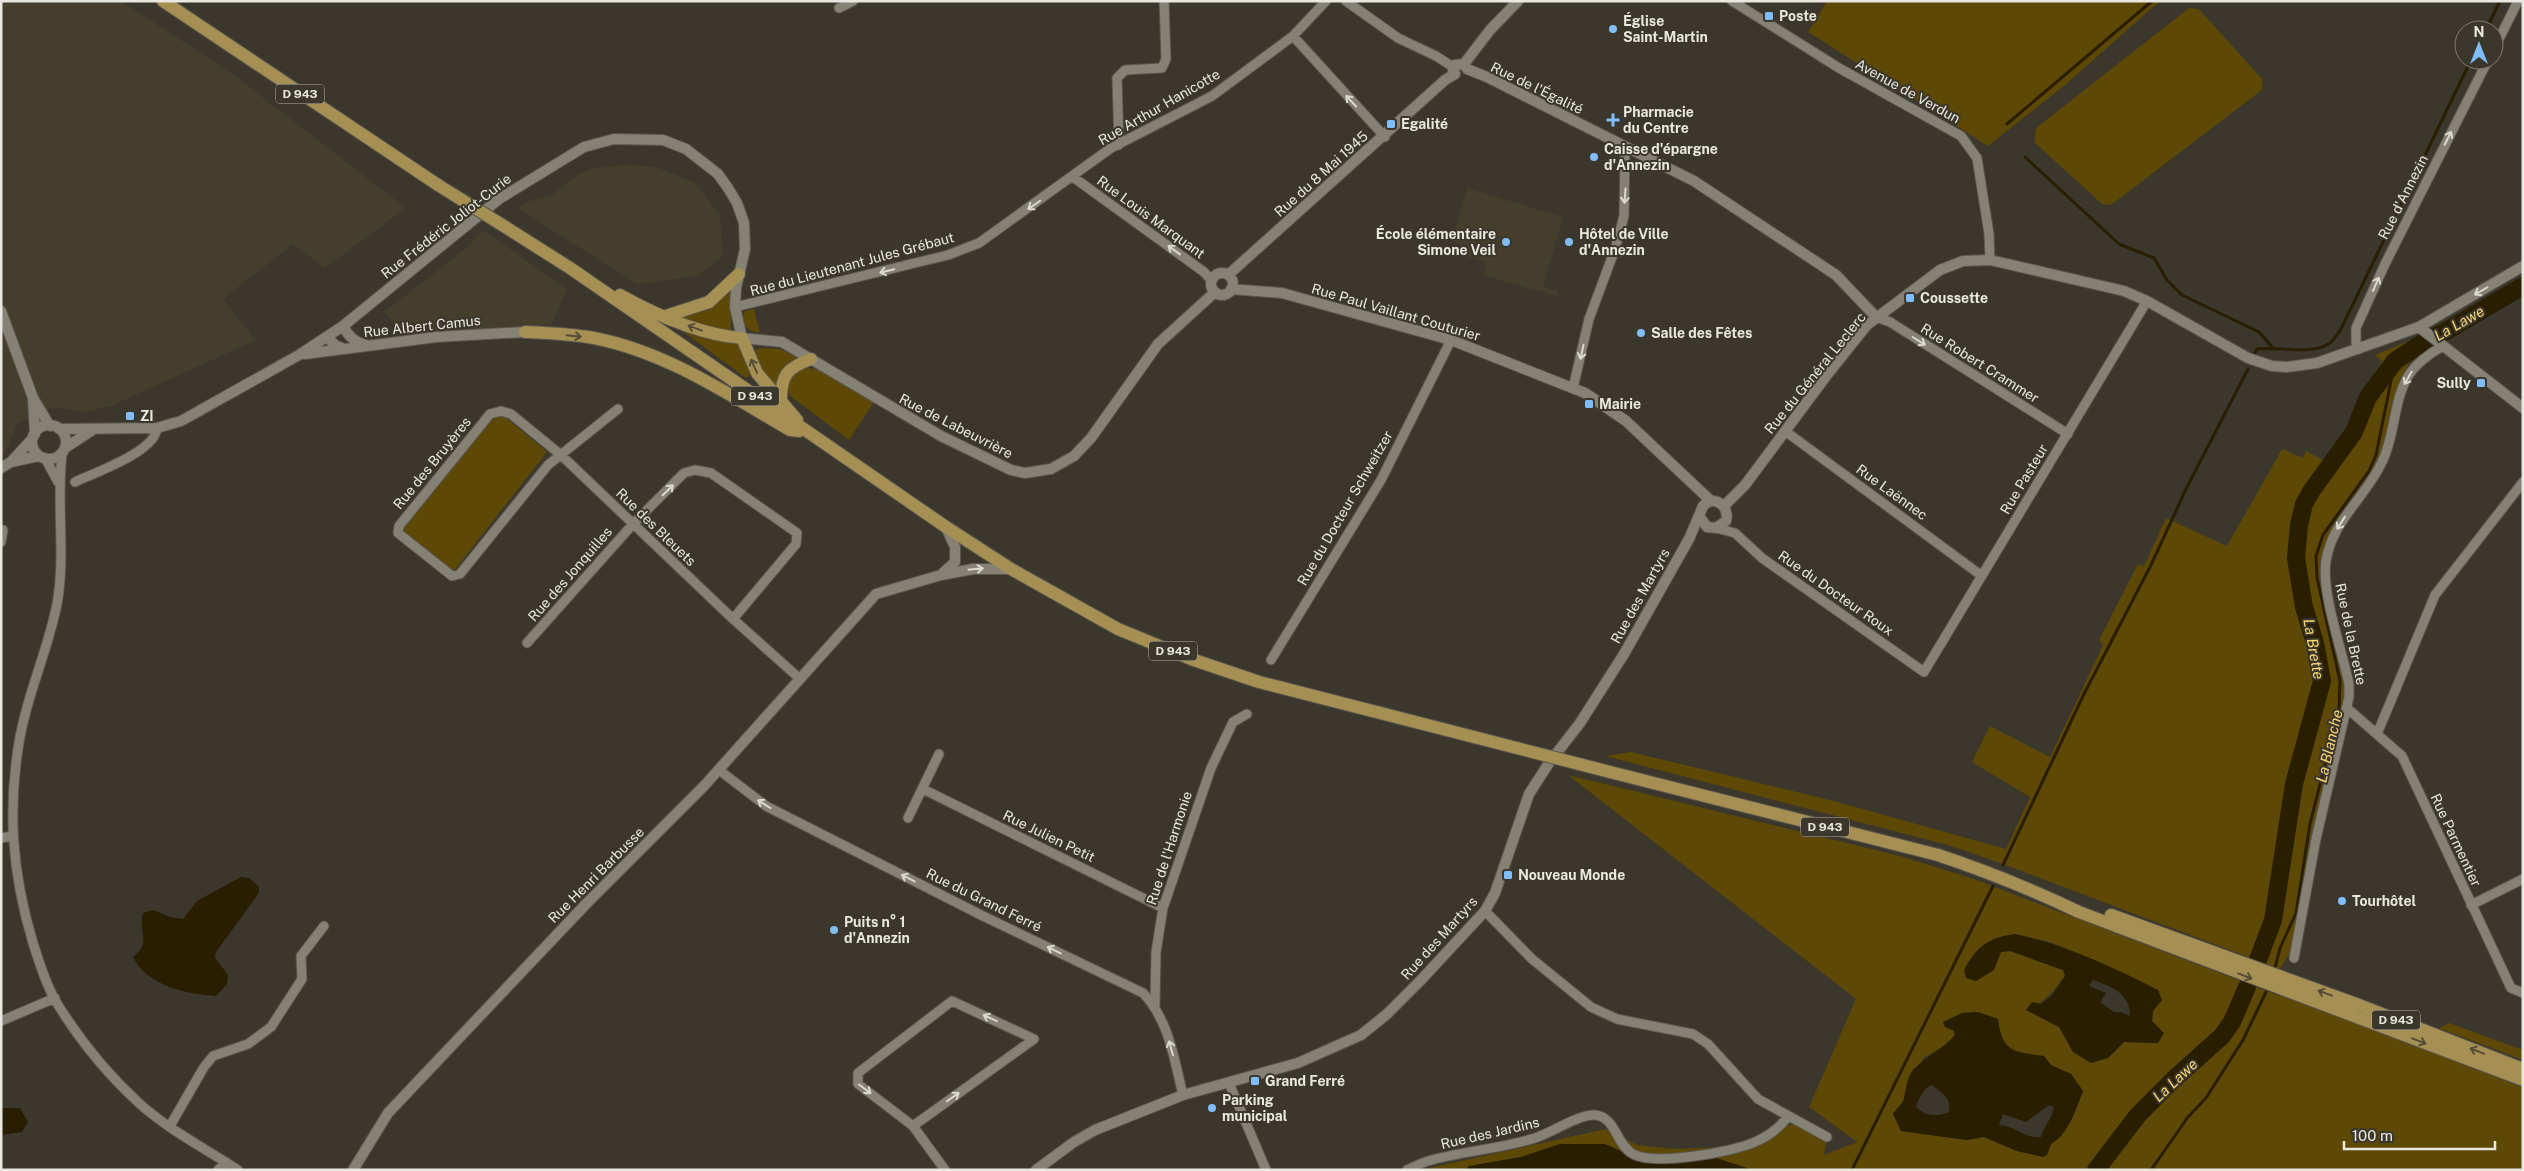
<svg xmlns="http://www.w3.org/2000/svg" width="2524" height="1171" viewBox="0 0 2524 1171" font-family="'Public Sans',sans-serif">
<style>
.built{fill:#453e2c}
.green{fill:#5d4805;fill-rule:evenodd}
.water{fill:#291e00;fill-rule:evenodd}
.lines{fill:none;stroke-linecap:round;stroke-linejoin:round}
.stream{stroke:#291e00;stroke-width:3}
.river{stroke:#291e00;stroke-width:18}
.minor-casing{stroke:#5a564d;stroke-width:11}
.tertiary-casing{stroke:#5a564d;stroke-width:12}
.primary-casing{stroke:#5a564d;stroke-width:14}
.minor{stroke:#868175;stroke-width:9}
.tertiary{stroke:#868175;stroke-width:10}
.primary{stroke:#a58f52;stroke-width:12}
.primary-bridge-casing{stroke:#5a564d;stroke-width:14;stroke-linecap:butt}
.primary-bridge{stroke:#a58f52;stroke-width:12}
.oneway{stroke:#dbd8d0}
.oneway2{stroke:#564d36}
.poi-dot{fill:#81bdfa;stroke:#3b372c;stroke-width:2}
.labels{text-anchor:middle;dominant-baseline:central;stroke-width:4;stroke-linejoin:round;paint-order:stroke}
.shield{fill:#3b372c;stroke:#b6b2aa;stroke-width:1}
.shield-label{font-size:12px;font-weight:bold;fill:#eae7e0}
.poi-label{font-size:14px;font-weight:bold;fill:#eae7e0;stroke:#3b372c;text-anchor:start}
.street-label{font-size:14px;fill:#eae7e0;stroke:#3b372c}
.water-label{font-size:15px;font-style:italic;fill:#fbd675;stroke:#3b372c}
</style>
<rect width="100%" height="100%" fill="#3b372c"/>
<path class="built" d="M1,1H121L234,75L406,208L325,268L293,244L223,299L256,340L111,406L83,412L54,407L18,423L1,460Z
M630,165L657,167L695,183L720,215L723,256L697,276L637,284L517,208L526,202L552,195L577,175L593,168Z
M1467,188L1563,217L1543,287L1558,292L1557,296L1483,275L1487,262L1457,254L1460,244L1452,241Z
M483,230L567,289L548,333L412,340L384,312L465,249Z"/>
<path class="green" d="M1827,1H2160L2065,85L1988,146L1808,32Z
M2189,8L2199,9L2262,79V90L2111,205L2102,204L2034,142L2036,128Z
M730,289L731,335L676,318L704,310Z
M754,309L760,333C750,331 744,328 742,318L745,311Z
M673,324L739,342L752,373L746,378Z
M2415,338L2426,351L2410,362L2399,381L2382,459L2336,523L2323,553L2321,570L2346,684V698L2291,951L2280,969L2000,863L1948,845L1605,756L1631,752L1834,801L2006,849L2030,797L1972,762L1990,726L2050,757L2103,645L2099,640L2138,564L2144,566L2166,518L2227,546L2282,449L2303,458L2306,451L2329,463L2357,421L2369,389H2371L2375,379L2373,378L2382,361L2375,355Z
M762,348L781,349L801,360L777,390L752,357L755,350Z
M804,367L819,370L874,402L849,440L790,396L786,382L792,372Z
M494,417H505L547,452L453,572L401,531Z
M1568,775L1900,856L1974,879L2256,987L2410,1042L2523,1088V1170H1753L1710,1156L1684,1163L1646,1162L1631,1157L1560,1144L1521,1157L1469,1166L1465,1170H1428L1429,1168L1606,1129L1637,1145L1675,1149L1723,1147L1739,1154L1738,1146L1797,1122L1827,1137L1824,1155L1857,1142L1809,1107L1856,999ZM2015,934L2050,942L2109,966L2162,1000L2153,1011L2152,1021L2163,1033L2158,1043L2124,1042L2108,1058L2073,1051L2059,1027L2026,1010C2045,1002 2053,992 2065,976L2063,970L2010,951L2001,952ZM1977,1012L1998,1019C2002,1052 2013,1052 2044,1056L2051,1065L2071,1074L2083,1091L2075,1112L2051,1144L2047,1155L2017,1151L1984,1137L1967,1140L1901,1131L1893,1114L1904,1100L1913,1069L1920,1065L1924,1057L1945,1046L1955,1035L1954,1031L1962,1013Z
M2449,1023L2523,1050V1060L2439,1028Z"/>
<path class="water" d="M241,877L249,878L259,887V893L216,952L215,958L228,975L227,984L216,996C187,994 147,986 133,957C153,940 137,934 143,913L153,910L170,917L183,919L197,901Z
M2015,934C2066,945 2112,967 2158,990L2162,1000L2153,1011L2152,1021L2164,1033L2158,1043L2124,1042L2108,1058L2091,1063L2073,1052L2059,1027L2026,1010L2032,1002L2041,1004L2052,995L2065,976L2063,970L2010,951L2001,952L1994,970L1976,981L1966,978L1964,970C1976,947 1989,937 2015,934ZM2093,980C2111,986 2131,994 2130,1016L2121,1012H2114L2100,1002L2106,993L2089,986Z
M1978,1012L1998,1019C2002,1052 2013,1052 2044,1056L2051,1065L2071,1074L2083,1091C2076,1109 2069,1134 2051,1144L2047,1155L2043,1157L2017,1151L1984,1137L1967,1140L1901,1131L1893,1114C1896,1109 1903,1104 1904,1098C1906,1089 1907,1076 1914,1069C1926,1056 1943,1049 1955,1035L1954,1031L1945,1027L1943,1022L1962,1013ZM1932,1085C1942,1093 1953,1099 1948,1113C1935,1116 1927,1117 1916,1107C1919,1098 1923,1088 1932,1085ZM2049,1105L2054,1107C2052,1119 2044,1126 2041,1137C2024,1139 2014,1125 1999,1125L2003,1114L2026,1122Z
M1,1108H20L28,1122L22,1132L1,1135Z
M1560,1144H1605L1646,1162L1684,1163L1710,1156L1753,1170H1465L1469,1166L1521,1157Z"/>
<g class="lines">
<path class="stream" d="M2486,30L2500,1
M2007,124L2152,1
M2025,157L2119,244L2154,258L2167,280L2182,295L2259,332L2272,347
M2253,356L2257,349C2278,346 2312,356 2330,343C2334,340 2337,334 2340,331L2471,60
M2003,865L2084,694L2151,565L2187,487L2248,369
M2275,968L2280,948L2296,913L2310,824L2339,709L2340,681L2317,578L2316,556L2323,535L2369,471L2376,455L2395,361
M1852,1170L1993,886
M2151,1170L2188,1117L2206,1098L2243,1040L2266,992"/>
<path class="river" d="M2258,960L2273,920L2294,784L2322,681L2315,643L2304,607L2296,558L2299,525L2304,504L2312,490L2354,432L2368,397L2395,361L2422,343L2448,330L2523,286
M2096,1170L2138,1115L2173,1080L2222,1036L2232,1022L2247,987"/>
<g class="minor-casing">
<path id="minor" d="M1346,1L1398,38L1436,56L1453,67
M1732,1L1839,68L1961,136L1977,158L1989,234L1990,260
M839,8L853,1
M1293,36L1385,137
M2494,49L2518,1
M1119,145L1117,78L1125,70L1162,68L1166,59L1164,1
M1073,177L1204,272L1212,281
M735,307L948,255L979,243L1111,148L1212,96L1293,36L1326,1
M1876,317L1890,322L2068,434
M2359,349L2356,342V328L2385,264L2488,60
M1573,388L1589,319L1615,249L1624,216L1625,148
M618,409L548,465L460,574L452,576L398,533L399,526L490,414L501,411L511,414L561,455L733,619
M1785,431L1982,576
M62,454C56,504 66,554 57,604C48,650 28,692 20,737C7,809 12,873 33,943C39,962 45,982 55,1000C78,1038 107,1074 140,1104C169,1130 206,1149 238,1170
M45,458L58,482
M75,482C96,472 155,452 157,428
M1716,528L1735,533L1762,558L1924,672L2147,301
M1,542L3,530
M527,643L633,524L684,473L695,470L711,473L797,533L796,544L733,619L799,678
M1271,660L1381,480L1451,340
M2348,709L2402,756L2511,988L2523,993
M2377,734L2435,595L2523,482
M719,770L766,806L983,916L1143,993C1169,1020 1174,1059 1183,1095
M923,789L1163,908
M908,818L939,754
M1,838L12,836
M2471,905L2523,879
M1485,911L1532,959L1591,1007L1617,1019L1693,1034L1708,1044L1758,1099L1827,1137
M2294,958L2316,839L2349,697V684C2342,650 2321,592 2326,561C2332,521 2366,497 2382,462C2395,436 2393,404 2407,378C2414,365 2430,353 2443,346
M1155,1005L1156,952L1163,908L1211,768L1233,722L1247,714
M1,1021L55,998
M1229,1083L1266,1170
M170,1126L204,1067L213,1056L248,1044L271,1027L302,979L301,956L324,926
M913,1126L1034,1039L952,1001L858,1073V1084L913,1126L945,1170
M218,1170L226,1162
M1407,1170C1414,1167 1421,1163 1428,1161C1463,1151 1500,1149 1535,1138C1551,1133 1579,1114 1595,1115C1616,1117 1616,1145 1633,1154C1654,1166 1733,1152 1755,1142C1769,1136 1779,1128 1788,1117"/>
</g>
<g class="tertiary-casing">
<path id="tertiary" d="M1464,64L1490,30L1518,1
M1467,69L1487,77L1694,181L1836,275L1876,317
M1455,74L1453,71L1455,65L1464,64
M1211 284a11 11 0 1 1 22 0a11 11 0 1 1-22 0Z
M1228,275L1445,80L1455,74
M1231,289L1282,293L1451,340L1585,393L1626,421L1711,501
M1,311L33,398L50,426
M343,326C348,336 355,343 366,345
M2419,327L2523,408
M327,337L335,345L344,349L436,337L525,332
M305,354L343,349
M33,399L35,434
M32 442a17 17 0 1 1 34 0a17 17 0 1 1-34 0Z
M59,429L157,428L181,421L299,355L343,326L499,199L584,147L614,139L663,140L686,149L718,174L728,188L737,203L744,223L745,249L736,288L735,307L742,338L782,342L941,436L1011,470L1025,473L1051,469L1074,456L1091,438L1158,344L1215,292
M65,448L94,429
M11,462L39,456
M1,468L11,462L33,438
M1724,506L1745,485L1827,375L1867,325L1940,270L1963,261L1990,260L2124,291L2147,301L2248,358L2272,366L2287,367L2317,363L2419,327L2523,266
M943,573L955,562V547L946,527
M353,1170L388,1113L586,904L704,786L876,594L941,575L973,569H1011
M1036,1170L1074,1142L1095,1130L1183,1095L1298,1063L1361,1035L1387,1014L1421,980L1485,911L1495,893L1529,794L1549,763L1580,723L1624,654L1689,539L1703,506C1714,494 1730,506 1726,521L1716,528L1707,527L1699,516"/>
</g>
<g class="primary-casing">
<path id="primary" d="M163,1L438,185
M499,223L570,268L946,527L1011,569L1118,629L1191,659L1259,682L1474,737
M620,295C656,315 701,335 742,338L757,373L797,420
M666,316L709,302L739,274
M525,332C548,333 572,334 594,338C666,352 728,394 790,430L799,431
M781,400C781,375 787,368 811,359
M1610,772L1938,855C1986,871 2033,890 2079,912L2523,1080
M2111,915L2359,1005L2523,1069"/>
</g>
<use href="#minor" class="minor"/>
<use href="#tertiary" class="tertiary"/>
<use href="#primary" class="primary"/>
<g class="primary-bridge-casing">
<path id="primary-bridge" d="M438,185L499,223
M1474,737L1610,772"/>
</g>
<use href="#primary-bridge" class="primary-bridge"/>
</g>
<defs><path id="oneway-shaft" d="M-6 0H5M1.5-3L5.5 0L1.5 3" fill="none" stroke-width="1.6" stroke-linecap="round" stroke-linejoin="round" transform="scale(1.25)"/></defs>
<g class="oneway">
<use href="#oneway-shaft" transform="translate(1351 101) rotate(-133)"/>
<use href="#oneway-shaft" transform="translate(2448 138) rotate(-63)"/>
<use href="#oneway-shaft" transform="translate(1625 196) rotate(94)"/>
<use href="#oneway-shaft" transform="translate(1034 205) rotate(145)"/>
<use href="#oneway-shaft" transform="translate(1174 250) rotate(-144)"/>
<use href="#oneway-shaft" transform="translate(887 271) rotate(166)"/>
<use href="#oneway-shaft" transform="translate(2376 284) rotate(-66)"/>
<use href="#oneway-shaft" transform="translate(2481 291) rotate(150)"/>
<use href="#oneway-shaft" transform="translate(1919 341) rotate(32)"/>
<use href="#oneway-shaft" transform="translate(1582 352) rotate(102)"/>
<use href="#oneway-shaft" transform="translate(2408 378) rotate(120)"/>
<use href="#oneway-shaft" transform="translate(668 490) rotate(-44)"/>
<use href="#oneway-shaft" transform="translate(2341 523) rotate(122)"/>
<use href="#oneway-shaft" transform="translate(976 569) rotate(-6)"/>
<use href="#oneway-shaft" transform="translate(764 804) rotate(-148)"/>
<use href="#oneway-shaft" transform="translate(908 878) rotate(-153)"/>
<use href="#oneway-shaft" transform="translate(1054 950) rotate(-154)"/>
<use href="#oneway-shaft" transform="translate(990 1018) rotate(-155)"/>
<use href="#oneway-shaft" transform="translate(1171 1048) rotate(-105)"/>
<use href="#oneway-shaft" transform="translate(865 1089) rotate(37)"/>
<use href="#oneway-shaft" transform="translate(953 1097) rotate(-35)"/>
</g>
<g class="oneway2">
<use href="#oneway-shaft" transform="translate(695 328) rotate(-160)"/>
<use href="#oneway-shaft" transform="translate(574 336) rotate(6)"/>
<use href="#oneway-shaft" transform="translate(754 366) rotate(-114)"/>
<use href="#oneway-shaft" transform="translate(2245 976) rotate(21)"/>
<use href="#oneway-shaft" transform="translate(2325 993) rotate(-160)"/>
<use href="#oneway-shaft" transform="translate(2419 1041) rotate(21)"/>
<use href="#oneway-shaft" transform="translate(2477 1051) rotate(-159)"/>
</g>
<g class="poi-dot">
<rect x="1764" y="11" width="10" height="10" rx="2.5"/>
<circle cx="1613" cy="29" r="5"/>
<path d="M1610.5 112.5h5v5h5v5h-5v5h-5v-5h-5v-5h5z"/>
<rect x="1386" y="119" width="10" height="10" rx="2.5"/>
<circle cx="1594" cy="157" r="5"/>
<circle cx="1506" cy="242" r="5"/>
<circle cx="1569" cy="242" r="5"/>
<rect x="1905" y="293" width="10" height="10" rx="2.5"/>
<circle cx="1641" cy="333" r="5"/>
<rect x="2476" y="378" width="10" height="10" rx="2.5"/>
<rect x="1584" y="399" width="10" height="10" rx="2.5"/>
<rect x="125" y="411" width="10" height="10" rx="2.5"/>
<rect x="1503" y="870" width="10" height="10" rx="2.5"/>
<circle cx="2342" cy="901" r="5"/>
<circle cx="834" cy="930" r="5"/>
<rect x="1250" y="1076" width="10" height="10" rx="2.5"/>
<circle cx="1212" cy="1108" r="5"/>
</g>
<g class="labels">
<g class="shield">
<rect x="276" y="84.5" width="48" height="19" rx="4"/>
<rect x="731" y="386.5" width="48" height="19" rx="4"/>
<rect x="1149" y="641.5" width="48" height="19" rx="4"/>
<rect x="1801" y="817.5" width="48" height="19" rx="4"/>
<rect x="2372" y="1010.5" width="48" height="19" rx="4"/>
</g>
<g class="shield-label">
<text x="300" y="94">D 943</text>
<text x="755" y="396">D 943</text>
<text x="1173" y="651">D 943</text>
<text x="1825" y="827">D 943</text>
<text x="2396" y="1020">D 943</text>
</g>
<g class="poi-label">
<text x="1779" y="16">Poste</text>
<text x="1623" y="21">Église<tspan x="1623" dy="16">Saint-Martin</tspan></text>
<text x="1623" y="112">Pharmacie<tspan x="1623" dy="16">du Centre</tspan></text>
<text x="1401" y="124">Egalité</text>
<text x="1604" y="149">Caisse d'épargne<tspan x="1604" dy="16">d'Annezin</tspan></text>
<text x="1496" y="234" text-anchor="end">École élémentaire<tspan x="1496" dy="16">Simone Veil</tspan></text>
<text x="1579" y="234">Hôtel de Ville<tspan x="1579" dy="16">d'Annezin</tspan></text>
<text x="1920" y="298">Coussette</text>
<text x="1651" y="333">Salle des Fêtes</text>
<text x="2471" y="383" text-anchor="end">Sully</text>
<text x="1599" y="404">Mairie</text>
<text x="140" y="416">ZI</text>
<text x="1518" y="875">Nouveau Monde</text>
<text x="2352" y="901">Tourhôtel</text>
<text x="844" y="922">Puits n° 1<tspan x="844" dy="16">d'Annezin</tspan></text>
<text x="1265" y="1081">Grand Ferré</text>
<text x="1222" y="1100">Parking<tspan x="1222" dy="16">municipal</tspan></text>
</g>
<g class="street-label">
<text transform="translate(1537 88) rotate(26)">Rue de l'Égalité</text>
<text transform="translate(1908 91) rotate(29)">Avenue de Verdun</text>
<text transform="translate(1159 107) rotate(-30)">Rue Arthur Hanicotte</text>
<text transform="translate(1321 174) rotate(-42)">Rue du 8 Mai 1945</text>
<text transform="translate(2403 197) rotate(-63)">Rue d'Annezin</text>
<text transform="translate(1151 217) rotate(36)">Rue Louis Marquant</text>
<text transform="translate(446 226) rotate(-38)">Rue Frédéric Joliot-Curie</text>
<text transform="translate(852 264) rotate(-15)">Rue du Lieutenant Jules Grébaut</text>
<text transform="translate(1396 312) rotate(16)">Rue Paul Vaillant Couturier</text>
<text transform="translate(422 326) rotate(-6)">Rue Albert Camus</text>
<text transform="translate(1980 363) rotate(32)">Rue Robert Crammer</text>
<text transform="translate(1815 373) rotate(-51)">Rue du Général Leclerc</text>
<text transform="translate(956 426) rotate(27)">Rue de Labeuvrière</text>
<text transform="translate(432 463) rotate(-51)">Rue des Bruyères</text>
<text transform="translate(2024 479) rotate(-59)">Rue Pasteur</text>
<text transform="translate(1892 492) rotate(36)">Rue Laënnec</text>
<text transform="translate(1345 508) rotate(-60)">Rue du Docteur Schweitzer</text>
<text transform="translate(656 527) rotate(44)">Rue des Bleuets</text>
<text transform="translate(570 574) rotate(-49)">Rue des Jonquilles</text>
<text transform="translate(1836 593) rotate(35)">Rue du Docteur Roux</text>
<text transform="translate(1640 596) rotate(-61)">Rue des Martyrs</text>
<text transform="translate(2351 634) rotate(78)">Rue de la Brette</text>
<text transform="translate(1049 836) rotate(26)">Rue Julien Petit</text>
<text transform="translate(2456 840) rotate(65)">Rue Parmentier</text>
<text transform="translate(1169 848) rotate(-72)">Rue de l'Harmonie</text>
<text transform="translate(596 875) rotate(-45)">Rue Henri Barbusse</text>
<text transform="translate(984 900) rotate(26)">Rue du Grand Ferré</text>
<text transform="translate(1439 938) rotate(-48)">Rue des Martyrs</text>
<text transform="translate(1490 1133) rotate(-13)">Rue des Jardins</text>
</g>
<g class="water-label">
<text transform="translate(2459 323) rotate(-30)">La Lawe</text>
<text transform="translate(2314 649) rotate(80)">La Brette</text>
<text transform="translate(2329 746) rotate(-77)">La Blanche</text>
<text transform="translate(2175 1080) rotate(-43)">La Lawe</text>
</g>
</g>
<rect width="2524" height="1171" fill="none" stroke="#eae7e0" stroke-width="5"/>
<g transform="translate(2479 45)"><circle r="24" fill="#3b372c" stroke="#817d74"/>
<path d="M0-4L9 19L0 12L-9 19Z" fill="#81bdfa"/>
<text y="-8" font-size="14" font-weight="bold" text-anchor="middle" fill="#eae7e0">N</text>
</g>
<path d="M2344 1141v8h151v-8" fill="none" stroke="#eae7e0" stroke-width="2.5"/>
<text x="2352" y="1141" font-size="15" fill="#eae7e0" stroke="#3b372c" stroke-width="4" paint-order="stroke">100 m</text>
</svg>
